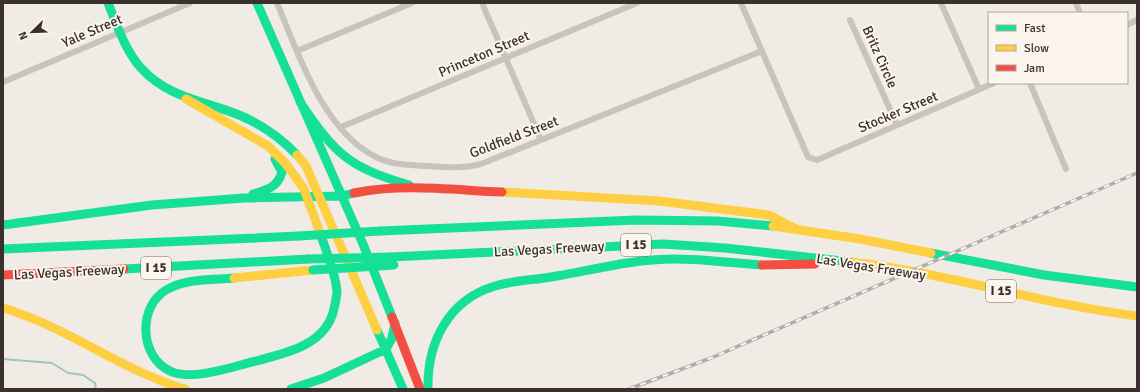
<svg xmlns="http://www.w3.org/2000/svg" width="1140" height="392" viewBox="0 0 1140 392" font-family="Signika,sans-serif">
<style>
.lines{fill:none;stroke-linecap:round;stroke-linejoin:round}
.stream{stroke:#a1c2c1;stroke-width:2}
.street{stroke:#c9c3be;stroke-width:6}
.fast{stroke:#16e098;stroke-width:9}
.slow{stroke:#ffcf43;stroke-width:9}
.jam{stroke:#f24e42;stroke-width:9}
.rail-casing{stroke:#b1aca8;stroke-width:3.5}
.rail{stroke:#fbf5ee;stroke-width:2;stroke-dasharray:6;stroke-linecap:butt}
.fast-bridge{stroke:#16e098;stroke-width:9}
.labels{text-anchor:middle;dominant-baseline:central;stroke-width:4;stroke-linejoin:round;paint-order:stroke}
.shield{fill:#fbf5ee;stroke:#756b66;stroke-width:1}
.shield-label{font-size:13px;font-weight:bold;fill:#3b302b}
.street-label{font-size:14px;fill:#3b302b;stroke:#fbf5ee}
</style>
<rect width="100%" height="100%" fill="#f0ebe5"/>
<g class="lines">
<path class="stream" d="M3,359L52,363L68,373L83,375L95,383L96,389"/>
<path class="street" d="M277,3C298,53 323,131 376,157C391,165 410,165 427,166C445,167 463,169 481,164L762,51
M482,3L541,140
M741,3L808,157L817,160L994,83
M941,3L979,89
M1076,3L1080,13
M850,20L897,125
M1127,25L1137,20
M297,51L412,3
M3,82L190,3
M1030,83L1066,169
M341,127L637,3"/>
<path class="fast" d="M108,3C117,25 125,50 141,68C168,98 205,101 239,115C261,124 281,138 297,155
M257,3L363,244L392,317
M300,102C335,154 348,167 409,185
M253,194C267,190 278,187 282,172L275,159
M3,225L152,205L244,198L342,196L354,193
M380,231L636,220L718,221L773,226
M3,249L299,236
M931,253L1044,275L1137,287
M391,257L663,244L725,248L851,262
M124,269L308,259
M234,278C213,280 186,278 166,290C138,307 139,356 170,371C188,380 223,370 241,365C275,355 325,350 334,309C335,303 337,297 337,291C335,271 326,251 320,233
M377,330L403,389
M291,389L324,378L386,349L392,338L395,323
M428,389C427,343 448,300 495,286C515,280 537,280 557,276C596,269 635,259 674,259C703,259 732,263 762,265"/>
<path class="slow" d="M186,99L268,146L286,164L304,189L320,233
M297,155L306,166L377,330
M502,192L659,201L769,215L796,229
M773,226L860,239L931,253
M851,262C947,273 1041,304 1137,316
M234,278L313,270
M3,308C68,327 120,370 185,389"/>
<path class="jam" d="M354,193C402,183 453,190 502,192
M762,265L815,264
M3,275L124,269
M392,317L420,389"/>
<g class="rail-casing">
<path id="rail" d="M629,389L711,358L1137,173"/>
</g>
<use href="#rail" class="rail"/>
<path class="fast-bridge" d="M299,236L380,231
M308,259L391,257
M313,270L394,265"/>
</g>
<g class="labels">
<g class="shield">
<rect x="621" y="234" width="30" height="22" rx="3"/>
<rect x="141" y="257" width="30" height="22" rx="3"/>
<rect x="986" y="280" width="30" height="22" rx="3"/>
</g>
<g class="shield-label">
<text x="636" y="245">I 15</text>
<text x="156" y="268">I 15</text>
<text x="1001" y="291">I 15</text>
</g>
<g class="street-label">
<text transform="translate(92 31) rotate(-23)">Yale Street</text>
<text transform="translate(484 54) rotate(-23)">Princeton Street</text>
<text transform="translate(880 57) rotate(66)">Britz Circle</text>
<text transform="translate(898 112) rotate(-23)">Stocker Street</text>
<text transform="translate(514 137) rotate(-21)">Goldfield Street</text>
<text transform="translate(549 249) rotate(-3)">Las Vegas Freeway</text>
<text transform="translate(871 267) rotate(9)">Las Vegas Freeway</text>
<text transform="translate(69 272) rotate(-3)">Las Vegas Freeway</text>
</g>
</g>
<rect width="1140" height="392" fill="none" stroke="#3b302b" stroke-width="8"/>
<rect x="988" y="12" width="140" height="72" fill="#fbf5ee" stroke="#aea6a0"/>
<rect x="996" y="25" width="20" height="6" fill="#16e098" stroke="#aea6a0"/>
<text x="1024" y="32" font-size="12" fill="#3b302b">Fast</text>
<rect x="996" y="45" width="20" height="6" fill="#ffcf43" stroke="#aea6a0"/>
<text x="1024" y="52" font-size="12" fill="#3b302b">Slow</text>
<rect x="996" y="65" width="20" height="6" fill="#f24e42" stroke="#aea6a0"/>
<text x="1024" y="72" font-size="12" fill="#3b302b">Jam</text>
<g transform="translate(32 32) rotate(247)" stroke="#fbf5ee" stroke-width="3" paint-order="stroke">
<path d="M0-3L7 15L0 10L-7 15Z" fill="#3b302b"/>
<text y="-6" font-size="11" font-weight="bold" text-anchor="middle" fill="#3b302b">N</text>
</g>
</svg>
